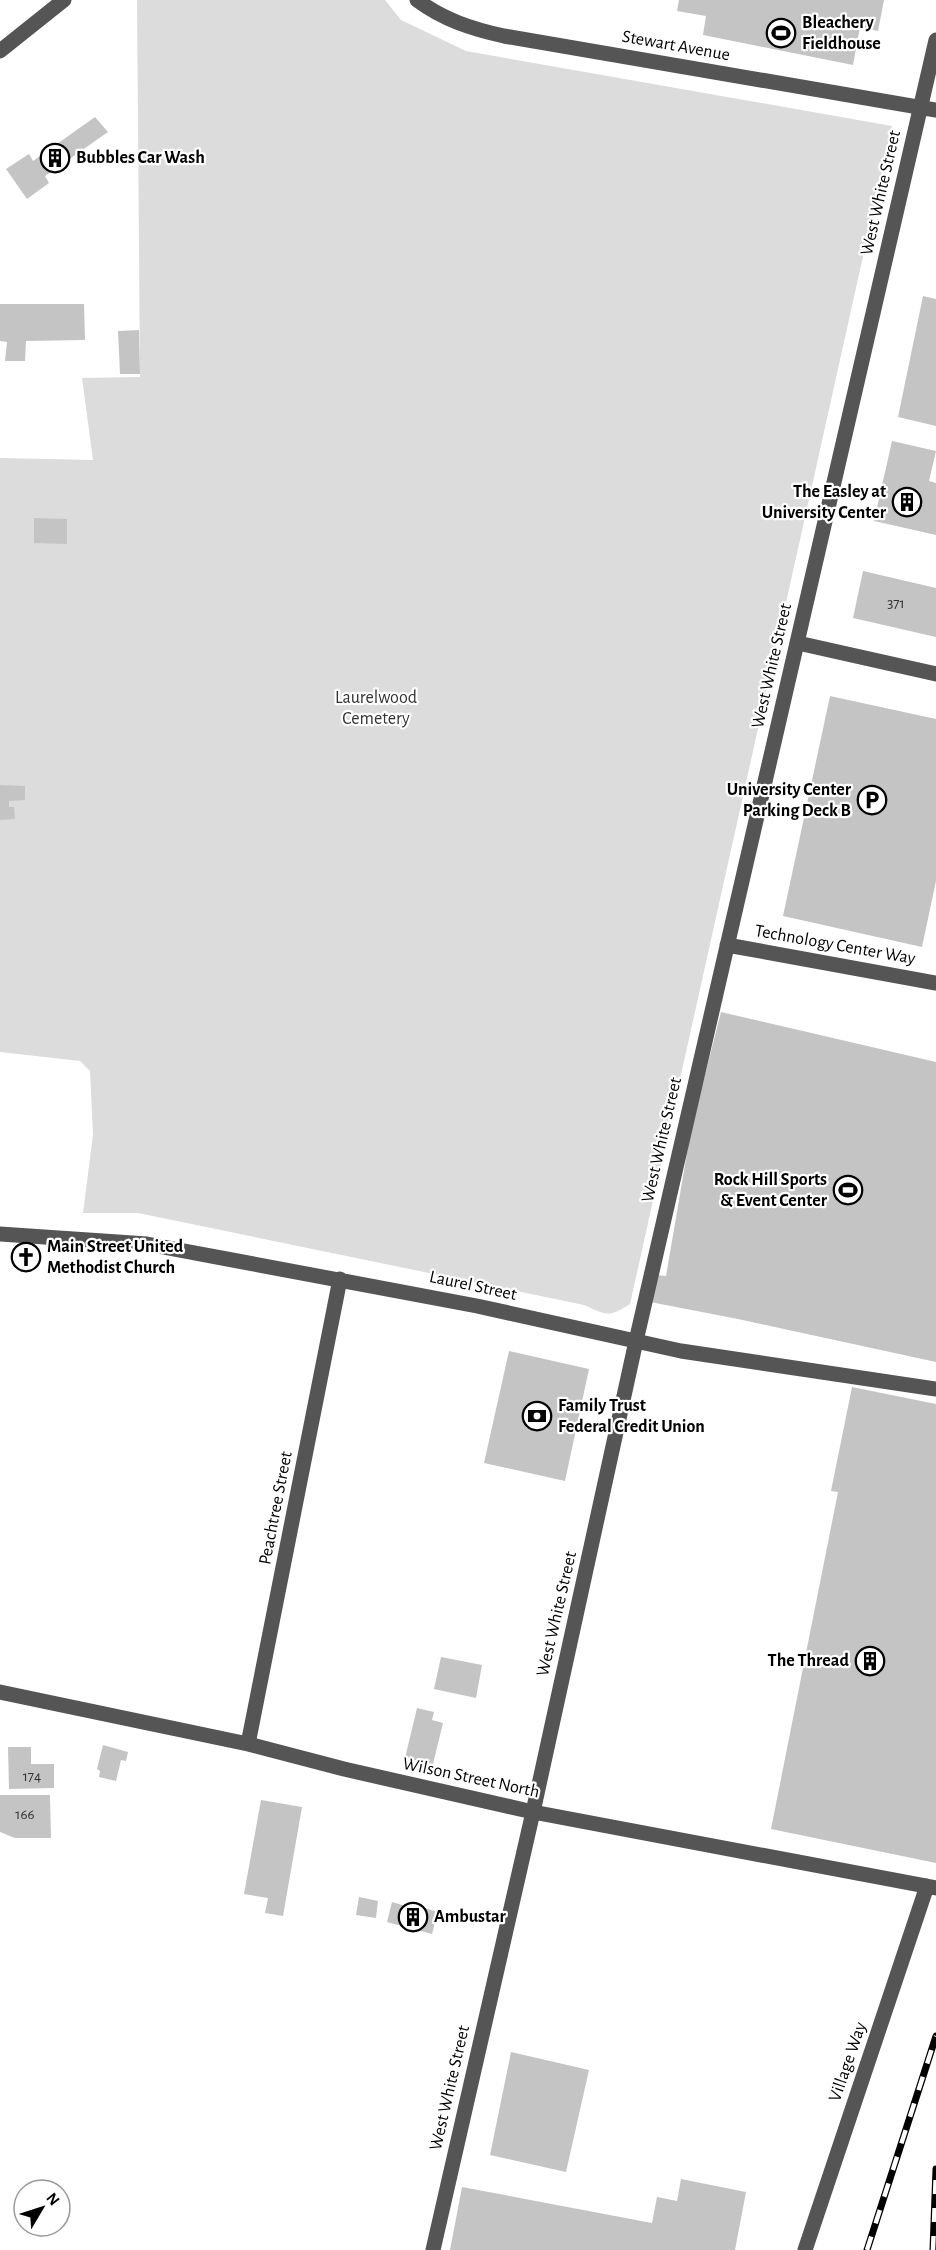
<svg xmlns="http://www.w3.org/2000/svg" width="936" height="2250" viewBox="0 0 936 2250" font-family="'Alegreya Sans',sans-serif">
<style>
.green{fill:#dcdcdc}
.building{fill:#c4c4c4}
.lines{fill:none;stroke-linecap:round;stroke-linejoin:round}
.minor{stroke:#555;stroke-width:15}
.rail-casing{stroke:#000;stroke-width:7}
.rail{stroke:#fff;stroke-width:4.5;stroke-dasharray:14;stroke-linecap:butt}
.labels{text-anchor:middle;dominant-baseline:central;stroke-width:4.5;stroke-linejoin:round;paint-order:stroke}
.number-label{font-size:15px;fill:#313131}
.poi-label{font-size:18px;font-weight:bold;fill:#000;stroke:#fff;text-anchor:start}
.street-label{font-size:18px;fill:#000;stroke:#fff}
.park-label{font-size:18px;fill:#333;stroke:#fff}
</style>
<rect width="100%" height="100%" fill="#fff"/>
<path class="green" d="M137,0H385L401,20L466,51L892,126L630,1304C609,1318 606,1315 584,1305L138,1213H83L93,1135L90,1071L80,1061L0,1052V458L93,460L82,378L140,377Z"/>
<path class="building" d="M679,0H884L878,31L860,27L853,65L703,35L706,16L677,11Z
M95,117L108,132L45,176L49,183L27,199L6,169L29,154L33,161Z
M923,296L936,299V426L898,417Z
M0,304H84L85,340L26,341L25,361H5L7,342L0,341Z
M139,330L140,374H120L118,331Z
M892,441L936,451L929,481L936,483V535L874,521Z
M34,518L67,519V544L34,543Z
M863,571L936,588V637L853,618Z
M830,696L936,719V881L922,947L783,916Z
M0,785L25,786V800L9,801V807H14L15,819L0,820Z
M721,1012L936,1062V1362L738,1319L650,1302L657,1275L666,1276L691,1130Z
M509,1351L589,1369L565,1481L484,1463Z
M852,1387L936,1404V1863L771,1829L838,1492L831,1491Z
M441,1657L482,1665L476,1698L434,1689Z
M417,1708L434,1712L432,1720L443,1723L433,1764L405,1758Z
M103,1745L128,1752L126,1761L121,1760L116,1781L99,1777L100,1771L97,1769Z
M8,1747H31V1764H54V1788L9,1789Z
M0,1795H50L51,1838H15L0,1832Z
M261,1800L302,1807L283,1916L265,1913L268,1898L244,1894Z
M359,1897L378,1901L376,1918L356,1915Z
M392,1902L409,1907L410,1904L438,1912L432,1934L387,1922Z
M511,2052L589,2070L566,2172L490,2155Z
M681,2179L746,2192L735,2250H450L462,2187L652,2223L657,2197L677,2201Z"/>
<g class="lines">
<path class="minor" d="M417,0C444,20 472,29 504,36L936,110
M0,51L64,0
M798,643L936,674
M727,945L936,983
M0,1234L147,1244L477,1306L681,1351L936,1389
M0,1692L248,1744L344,1769L533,1812L936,1888
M248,1744L340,1279
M433,2250L533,1812L636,1341L936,40
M805,2250L927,1886"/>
<g class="rail-casing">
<path id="rail" d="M867,2250L936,2036
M933,2250L936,2169"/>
</g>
<use href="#rail" class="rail"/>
</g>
<defs>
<g id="stadium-ring" transform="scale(1.5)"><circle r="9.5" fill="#fff" stroke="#000" stroke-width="1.5"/><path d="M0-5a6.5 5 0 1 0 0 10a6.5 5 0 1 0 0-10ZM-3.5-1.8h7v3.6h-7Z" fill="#000"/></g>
<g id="building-ring" transform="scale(1.5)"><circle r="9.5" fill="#fff" stroke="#000" stroke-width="1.5"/><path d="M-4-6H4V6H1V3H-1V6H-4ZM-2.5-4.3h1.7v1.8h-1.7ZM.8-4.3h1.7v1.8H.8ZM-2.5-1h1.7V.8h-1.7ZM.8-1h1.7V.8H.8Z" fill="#000"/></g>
<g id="parking-ring" transform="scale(1.5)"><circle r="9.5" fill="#fff" stroke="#000" stroke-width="1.5"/><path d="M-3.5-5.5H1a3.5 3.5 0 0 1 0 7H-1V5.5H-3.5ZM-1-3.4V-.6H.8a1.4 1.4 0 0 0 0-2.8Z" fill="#000"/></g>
<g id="church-ring" transform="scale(1.5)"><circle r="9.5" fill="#fff" stroke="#000" stroke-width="1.5"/><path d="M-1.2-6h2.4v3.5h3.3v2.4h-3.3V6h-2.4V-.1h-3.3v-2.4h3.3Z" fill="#000"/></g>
<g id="bank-ring" transform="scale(1.5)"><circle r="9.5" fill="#fff" stroke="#000" stroke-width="1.5"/><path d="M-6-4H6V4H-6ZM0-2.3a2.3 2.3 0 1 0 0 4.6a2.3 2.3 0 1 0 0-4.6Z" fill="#000"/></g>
</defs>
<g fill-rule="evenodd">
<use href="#stadium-ring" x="781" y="33"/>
<use href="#building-ring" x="55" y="158"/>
<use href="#building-ring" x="907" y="502"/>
<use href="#parking-ring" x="872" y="800"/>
<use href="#stadium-ring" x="848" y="1190"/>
<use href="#church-ring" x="26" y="1257"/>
<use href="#bank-ring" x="537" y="1416"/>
<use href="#building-ring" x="870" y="1661"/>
<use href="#building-ring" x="413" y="1917"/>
</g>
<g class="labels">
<g class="number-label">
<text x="896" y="603">371</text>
<text x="32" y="1776">174</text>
<text x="25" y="1814">166</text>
</g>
<g class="poi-label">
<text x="802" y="23">Bleachery<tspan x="802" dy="21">Fieldhouse</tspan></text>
<text x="76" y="158">Bubbles Car Wash</text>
<text x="886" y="492" text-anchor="end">The Easley at<tspan x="886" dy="21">University Center</tspan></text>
<text x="851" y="790" text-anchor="end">University Center<tspan x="851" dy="21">Parking Deck B</tspan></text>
<text x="827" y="1180" text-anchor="end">Rock Hill Sports<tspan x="827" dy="21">&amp; Event Center</tspan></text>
<text x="47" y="1247">Main Street United<tspan x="47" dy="21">Methodist Church</tspan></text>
<text x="558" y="1406">Family Trust<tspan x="558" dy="21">Federal Credit Union</tspan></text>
<text x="849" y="1661" text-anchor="end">The Thread</text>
<text x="434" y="1917">Ambustar</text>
</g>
<g class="street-label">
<text transform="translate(676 46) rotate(10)">Stewart Avenue</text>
<text transform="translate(881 193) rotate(-77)">West White Street</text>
<text transform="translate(772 666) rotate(-77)">West White Street</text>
<text transform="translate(835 945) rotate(10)">Technology Center Way</text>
<text transform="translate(662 1140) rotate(-77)">West White Street</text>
<text transform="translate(473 1286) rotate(12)">Laurel Street</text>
<text transform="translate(276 1508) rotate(-79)">Peachtree Street</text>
<text transform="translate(557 1614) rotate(-77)">West White Street</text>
<text transform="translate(471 1778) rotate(12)">Wilson Street North</text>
<text transform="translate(848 2062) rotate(-71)">Village Way</text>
<text transform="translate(450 2088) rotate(-77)">West White Street</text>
</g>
<g class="park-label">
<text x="376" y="698">Laurelwood<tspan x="376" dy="21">Cemetery</tspan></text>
</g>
</g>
<g transform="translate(42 2208) rotate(51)"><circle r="28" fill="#ffffff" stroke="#999999" stroke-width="1.5"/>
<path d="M0-4.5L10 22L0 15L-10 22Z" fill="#000000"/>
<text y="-9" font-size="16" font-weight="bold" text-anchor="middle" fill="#000000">N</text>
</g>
</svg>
